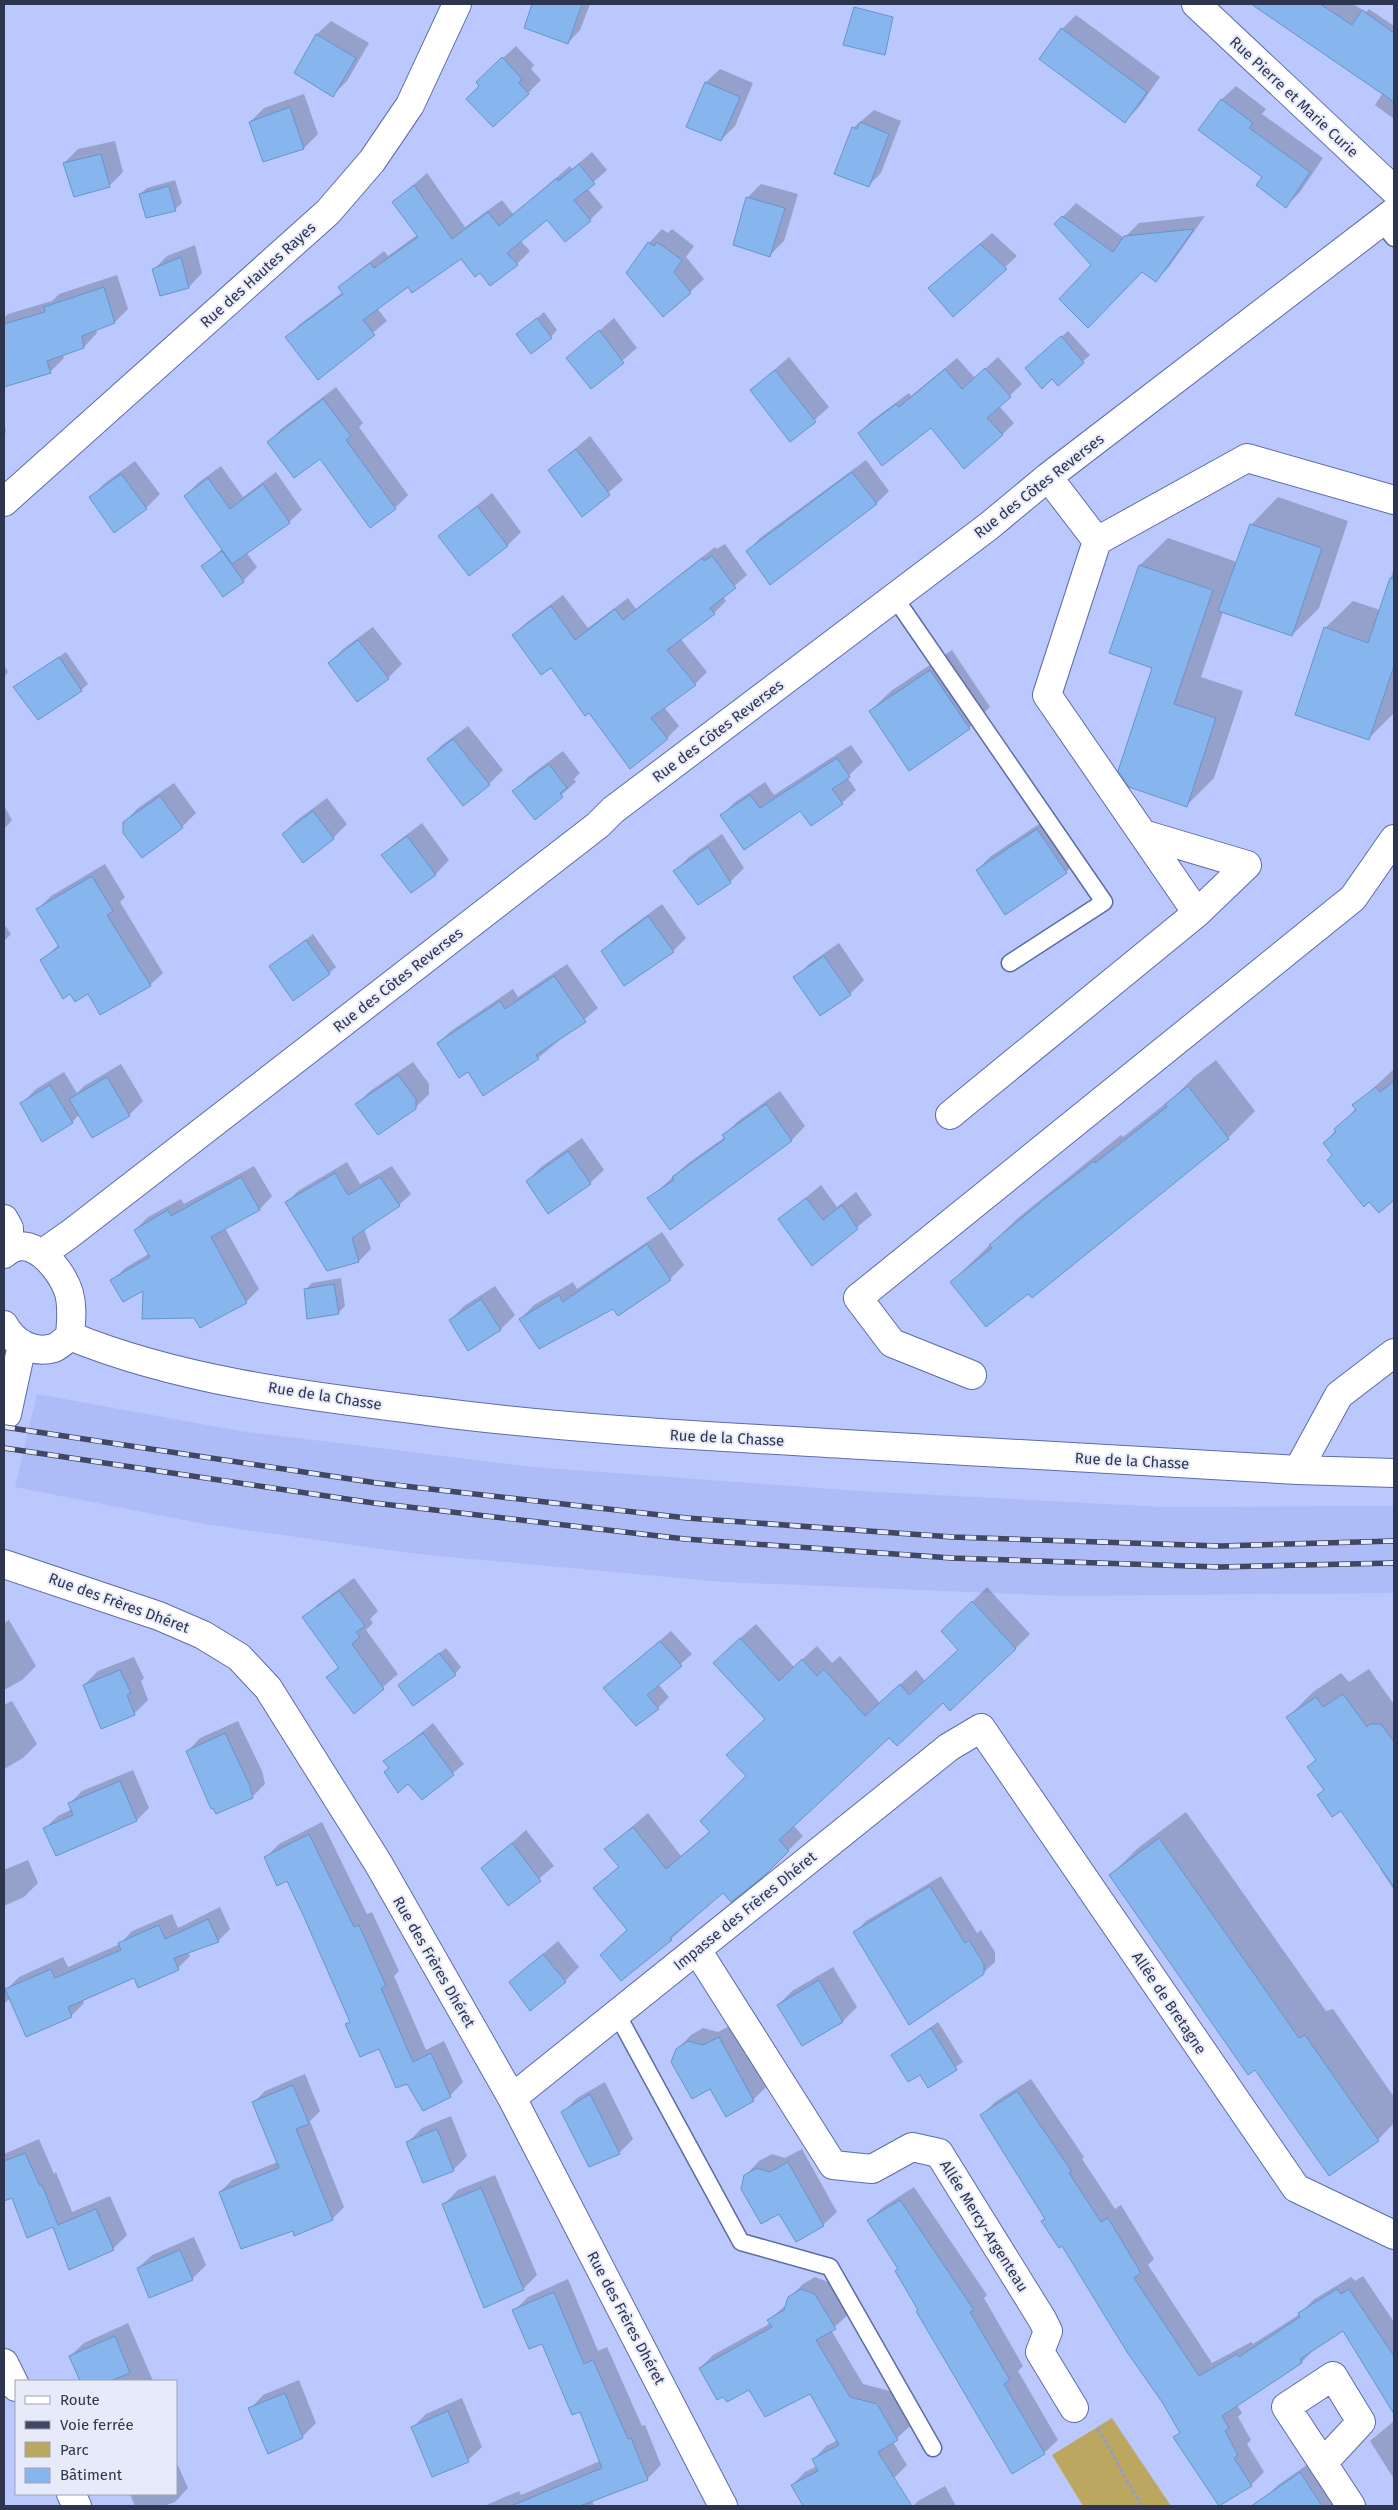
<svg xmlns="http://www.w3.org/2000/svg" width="1398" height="2510" viewBox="0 0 1398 2510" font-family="'Fira Sans',sans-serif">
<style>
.built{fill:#adbcf7}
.green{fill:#bca760}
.shadow{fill:#0003}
.building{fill:#87b6ef;stroke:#6694ca}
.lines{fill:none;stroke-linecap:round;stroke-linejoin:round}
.lane-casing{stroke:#5e6ba8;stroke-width:19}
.street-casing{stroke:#5e6ba8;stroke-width:30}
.path{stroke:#919cc9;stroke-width:3;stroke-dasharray:4 2.5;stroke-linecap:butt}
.lane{stroke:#fff;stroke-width:16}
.street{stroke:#fff;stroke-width:28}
.rail-casing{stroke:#404765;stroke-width:5.5}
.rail{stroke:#e7ebf9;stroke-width:4;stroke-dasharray:11;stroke-linecap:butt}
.labels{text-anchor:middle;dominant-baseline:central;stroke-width:4;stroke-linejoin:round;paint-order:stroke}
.street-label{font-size:15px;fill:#2e354f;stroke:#e7ebf9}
</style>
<rect width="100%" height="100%" fill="#bbc8fe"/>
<path class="built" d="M37,1394L240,1431L533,1467L859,1491L1164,1507L1394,1506V1593L1068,1596L723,1582L417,1554L204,1524L15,1487Z"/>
<path class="green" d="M1112,2418L1171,2506H1083L1052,2455Z"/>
<path class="shadow" d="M535,4H590L580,30L568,43L526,27Z
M1283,4H1353L1366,12L1369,9L1394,26V68L1389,75L1273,17Z
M1076,15L1160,77L1139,107L1125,121L1041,59L1062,29Z
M331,21L369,43L347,81L333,95L295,73L317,34Z
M516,46L534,65L531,69L541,80L528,93L480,86L490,70Z
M720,69L753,83L735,126L721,140L688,126L706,82Z
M1394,76V119L1375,105Z
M1236,86L1266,109L1262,114L1323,158L1300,192L1286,206L1264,177L1200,129L1222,99Z
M304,94L318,134L304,148L250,122L264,108Z
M874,110L901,121L881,173L868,186L853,128Z
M115,141L123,172L109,186L64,163L78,149Z
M592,152L607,170L587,188L603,207L590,220L547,219L520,240L530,251L517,264L480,272L461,257L408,286L377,308L387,321L318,378L287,337L300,324L343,292L340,288L353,275L384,251L388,256L417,235L394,202L427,173L465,227L502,200L513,214L570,166L572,169Z
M175,180L182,203L175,209L140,194L147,188Z
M761,184L798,194L784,241L770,255L747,198Z
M1076,203L1124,238L1139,223L1205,216L1169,267L1156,280L1142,271L1093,265L1056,224Z
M662,229L668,233L672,229L694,246L686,257L704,279L690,292L649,243Z
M992,233L1017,256L954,315L941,277Z
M195,245L202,273L189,287L161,295L154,269L167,256Z
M117,275L128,309L115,322L96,329L97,333L84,347L62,354L64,358L50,372L4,386V318L8,314L52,301L59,294Z
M544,312L557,330L551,337L518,334Z
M614,318L637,348L591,387L568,358Z
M1068,331L1090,355L1058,384L1033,362Z
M789,357L829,407L791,441L751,390Z
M998,357L1022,384L999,406L1014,423L1002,435L931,426L859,433L871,421L909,393L911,396L957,358L975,378Z
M336,387L363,423L359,427L408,495L395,508L320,457L269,442L281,429Z
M4,422L6,432L4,435Z
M590,436L623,480L582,515L550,470Z
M866,460L889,491L876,504L748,551L760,538Z
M135,461L160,494L146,508L115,531L91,497L105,483Z
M221,466L243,497L276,472L302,510L289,522L246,552L257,567L243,581L203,566L223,548L185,496L198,483Z
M492,493L521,532L508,545L440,536Z
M1278,497L1348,521L1319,608L1292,635L1223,612L1201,677L1243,691L1214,778L1187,805L1154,668L1111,653L1140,565L1168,538L1237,562L1251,525Z
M725,544L747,575L723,596L726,601L714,613L680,638L707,672L695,684L664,707L679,726L667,738L589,712L551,666L513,635L526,623L563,595L588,628L628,598L636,609L715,547L717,549Z
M1394,568V713L1369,738L1325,628L1353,601L1380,610Z
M373,627L402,664L388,678L358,700L329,663L343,649Z
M952,650L990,707L969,728L870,711L891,691Z
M66,652L88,684L81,690L15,687Z
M4,665L8,672L4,677Z
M468,726L503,770L489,784L428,759L442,745Z
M851,745L863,762L847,777L856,790L842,803L721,816L735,802L765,782L774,795Z
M563,751L580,773L574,779L576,782L535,818L514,791L528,777Z
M174,783L196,813L182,827L124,823L138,808Z
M327,798L347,824L333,838L283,834L297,820Z
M4,806L12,820L4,829Z
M1051,816L1080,858L1066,872L1006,914L977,870L991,856Z
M422,823L449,860L436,874L411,892L383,855L397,842Z
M722,834L744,868L730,882L699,903L675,871L689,857Z
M105,864L125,897L120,902L163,973L150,985L89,992L42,961L59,944L38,909L51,896Z
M662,904L686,938L673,951H603L616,938Z
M4,924L11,934L4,941Z
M313,934L336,967L329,973L271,966Z
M839,943L864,980L850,994L795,978L809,964Z
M567,964L598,1008L538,1058L468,1071L438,1043L451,1031L513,989L518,997Z
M1216,1060L1255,1111L1228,1138L1032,1296L1028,1292L951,1282L1018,1218L1121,1135L1123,1137L1175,1096L1194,1077Z
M413,1062L429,1084V1094L415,1108L356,1105L370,1091Z
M121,1064L143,1101L129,1115H79L72,1122L22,1103L36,1089L64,1072L77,1093L84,1086Z
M1394,1069V1202L1333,1155L1324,1143L1356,1108L1354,1106Z
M780,1091L805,1126L792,1140L670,1228L649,1199L687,1164L725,1137L724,1135L738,1121Z
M582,1138L604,1170L590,1183L527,1181L541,1167Z
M347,1162L360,1184L392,1166L411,1194L399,1205L364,1228L371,1249L359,1261L327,1269L287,1202L298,1191Z
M254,1166L272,1196L260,1209L225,1228L259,1289L246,1302L195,1317L144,1288L112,1281L125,1268L150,1253L135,1230L148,1217L181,1199L184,1204Z
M821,1185L837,1207L856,1192L872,1215L812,1264L780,1219Z
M662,1232L684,1265L670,1279L614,1307L520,1319L534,1305L573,1282L577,1289Z
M341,1278L345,1306L338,1313L305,1290L312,1283Z
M495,1286L515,1315L501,1329L468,1349L450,1320L464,1306Z
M354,1578L378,1611L370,1619L373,1623L366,1630L398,1674L354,1712L328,1677L339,1666L304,1618L318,1604Z
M987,1587L1030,1634L1015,1649L944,1701L889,1736L793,1825L803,1836L764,1874L724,1891L671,1939L628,1929L595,1888L620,1865L606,1849L648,1813L681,1856L710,1831L748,1776L766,1719L729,1648L756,1624L794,1667L817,1646L832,1663L840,1656L880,1703L916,1670L925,1681L959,1650L943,1631Z
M9,1620L36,1666L22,1680L4,1690V1623Z
M671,1631L692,1654L658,1684L669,1697L658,1708L605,1688Z
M446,1648L461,1667L455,1674L399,1685Z
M134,1657L144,1678L141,1681L148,1700L134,1714L84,1685L98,1671Z
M1369,1669L1393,1703L1394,1702V1890L1380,1869L1382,1867L1342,1810L1318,1795L1325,1789L1309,1767L1316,1759L1288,1717L1313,1692L1341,1673L1349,1682Z
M12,1701L37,1744L23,1758L4,1769V1705Z
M238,1721L262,1771L265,1784L252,1797L187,1752L200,1738Z
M433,1723L464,1764L422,1798L408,1782L385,1762Z
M133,1770L149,1808L137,1820L45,1828L58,1816L72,1809L70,1803L82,1791Z
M1186,1812L1326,2011L1333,2009L1394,2097V2123L1378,2140L1255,2068L1111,1875L1138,1848Z
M322,1822L367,1914L372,1912L399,1971L394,1976L426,2050L444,2041L463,2082L450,2096L407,2082L380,2047L347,2024L351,2021L288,1880L266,1857L279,1844Z
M526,1830L554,1866L509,1904L483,1869Z
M28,1860L38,1883L24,1897L4,1906V1870Z
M941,1876L977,1933L981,1930L995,1952V1962L983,1973L855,1932L866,1921Z
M220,1907L230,1929L218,1941L188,1952L190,1956L178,1968L134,1977L82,1999L84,2003L71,2016L10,1998L4,2004V1984L6,1990L19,1977L63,1957L68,1967L120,1944L132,1931L172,1914L178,1928Z
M558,1941L579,1967L565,1981L510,1982Z
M833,1967L857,2007L843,2021L803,2044L778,2005L792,1991Z
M938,2022L963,2062L928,2086L921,2073L892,2055Z
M733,2024L767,2086L753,2100L711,2087L677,2049L691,2035L703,2028L718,2032Z
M305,2074L320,2111L310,2121L344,2207L332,2219L293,2230L220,2192L232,2180L278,2162L253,2103L265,2091Z
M1031,2079L1084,2157L1082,2159L1115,2209L1121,2205L1154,2259L1148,2265L1212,2363L1251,2342L1253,2344L1300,2314L1313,2300L1351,2277L1355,2281L1363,2276L1394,2322V2408L1392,2409L1343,2329L1315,2348L1302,2362L1237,2405L1242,2413L1238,2417L1251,2440L1247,2444L1264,2472L1251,2485L1220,2506L1175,2438L1181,2432L1163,2402L1062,2244L1043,2221L1046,2218L982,2115L995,2102Z
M605,2082L633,2139L619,2153L563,2112L577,2098Z
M451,2116L467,2156L453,2170L408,2142L422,2128Z
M39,2139L54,2174L56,2172L72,2212L110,2196L127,2235L113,2249L53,2226L13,2196L4,2200V2154Z
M802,2149L837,2212L823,2225L780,2213L745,2176L759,2161L772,2154L785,2158Z
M495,2175L537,2275L523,2289L444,2204L458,2190Z
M914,2187L987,2295L984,2298L1023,2366L1018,2371L1058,2440L1044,2453L919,2309L899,2268L869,2220L883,2207Z
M194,2237L206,2265L192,2279L138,2268L152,2255Z
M815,2277L828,2282L848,2315L831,2330L863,2384L890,2391L910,2426L893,2442L907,2465L894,2478L844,2506H804L792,2485L805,2472L817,2466L813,2460L826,2446L838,2440L810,2392L749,2388L700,2368L713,2355L771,2323L769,2320L787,2304L789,2298L803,2284Z
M568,2279L598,2351L607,2347L642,2426L645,2425L661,2465L647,2479L592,2500L594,2506H484L519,2491L521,2495L600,2461L580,2411L542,2342L514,2311L528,2297Z
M128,2323L153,2381H81L70,2356L84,2343Z
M299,2380L316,2423L302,2437L250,2409L263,2395Z
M462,2398L482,2447L468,2460L433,2476L412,2428L426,2414Z
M1394,2421V2479L1370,2441Z
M1314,2460L1344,2506H1269L1264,2499L1278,2485Z
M176,2461L188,2488L175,2502L164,2506H135L130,2494H176Z
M945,2486L956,2506H913L918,2501Z"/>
<path class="building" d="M532,4H582L568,44L524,28Z
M1251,4H1320L1352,25L1362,10L1394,33V102Z
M854,7L893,17L885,55L843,45Z
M1061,28L1147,92L1125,123L1039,59Z
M316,34L356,58L333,97L294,73Z
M502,57L522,79L519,83L529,94L493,127L466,99L479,86L476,82Z
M705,82L740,97L721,141L686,127Z
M1221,99L1253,123L1249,128L1310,172L1286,208L1256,185L1262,177L1198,130Z
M290,107L304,149L263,162L249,122Z
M860,122L889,134L869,187L834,174L852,127L857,129Z
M101,154L110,187L74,197L63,163Z
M579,164L595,184L574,200L591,221L565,242L547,220L507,253L518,265L490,286L480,273L475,277L461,259L412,293L408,287L363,320L375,335L318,380L285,337L343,294L338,287L370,263L374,268L418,237L392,202L414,185L452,239L488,212L499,226L557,178L558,181Z
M169,186L176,211L146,218L139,194Z
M746,197L785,208L770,257L733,245Z
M1062,216L1113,252L1124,236L1194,229L1156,282L1142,272L1088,328L1059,299L1091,265L1054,224Z
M648,242L654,246L657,242L682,260L674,272L691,293L663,317L626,273Z
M980,244L1007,269L953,317L928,288Z
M181,257L189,288L160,296L152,269Z
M104,287L115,323L82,336L84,348L47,361L51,373L4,387V324L45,312L44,307Z
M537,318L552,338L531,354L516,334Z
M599,330L624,363L591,389L566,358Z
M1061,336L1084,363L1058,386L1052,379L1042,389L1025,368Z
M985,368L1011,397L987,418L1003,435L964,469L931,428L882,466L858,433L896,404L899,407L945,369L962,389Z
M775,370L816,422L790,442L750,390Z
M323,399L351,436L346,440L396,509L370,528L320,459L294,478L267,442Z
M576,449L610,495L582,517L548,470Z
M852,472L877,504L770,585L746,551Z
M121,474L147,509L114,533L89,497Z
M208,478L230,509L263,484L290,523L232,564L184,496Z
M477,506L508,546L469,576L438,536Z
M1250,524L1322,548L1292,636L1218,611Z
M222,551L244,582L223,597L201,566Z
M712,556L736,588L710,608L715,614L667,650L696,685L651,718L668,739L630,769L589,713L585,716L551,668L541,675L512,635L551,606L575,640L615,609L623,620L702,558L704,561Z
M1139,565L1213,590L1174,704L1216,718L1187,807L1129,787L1118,771L1152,668L1109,653Z
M1390,578L1394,579V666L1369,740L1295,715L1324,627L1368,643Z
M358,640L389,679L357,702L328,663Z
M59,657L82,691L38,720L13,687Z
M930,670L970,729L909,771L869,711Z
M453,739L490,785L463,806L427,759Z
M837,758L850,777L832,789L843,804L811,826L800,811L744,850L720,815L750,795L760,808Z
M549,764L567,788L560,793L563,797L535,820L512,791Z
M160,796L183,828L142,858L123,833V822Z
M313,811L334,839L303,863L282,834Z
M1037,829L1067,873L1005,915L976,870Z
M407,836L436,875L411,893L381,855Z
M708,847L731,883L698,905L673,871Z
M92,876L113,911L107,915L151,986L100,1015L88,994L75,1002L70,994L63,999L40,960L59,947L36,909Z
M648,916L674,952L624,986L601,951Z
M306,940L330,974L293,1001L269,966Z
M824,956L851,995L820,1016L793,977Z
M554,976L586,1022L536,1055L539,1059L483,1096L468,1072L459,1078L437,1043L500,1001L505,1009Z
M398,1075L416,1099V1109L378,1135L355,1104Z
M107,1077L130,1116L92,1138L69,1099Z
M1394,1081V1200L1379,1213L1369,1202L1364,1207L1327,1160L1332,1155L1323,1143L1336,1132L1334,1129L1356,1110L1352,1105L1376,1087L1380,1092Z
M50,1085L73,1123L42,1142L20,1103Z
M1188,1086L1229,1139L1032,1298L1028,1294L986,1327L950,1282L992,1248L989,1245L1047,1197L1094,1161L1095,1163L1167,1107L1165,1104Z
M766,1104L792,1141L670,1230L647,1198L674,1180L672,1177L725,1139L722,1135Z
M568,1151L591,1184L548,1214L526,1181Z
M335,1173L348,1195L380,1177L400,1206L352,1238L359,1262L327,1271L285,1202Z
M241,1177L260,1210L211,1237L247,1303L200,1328L194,1318L142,1319L143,1291L123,1302L110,1280L150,1257L134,1230L168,1210L171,1216Z
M806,1198L823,1220L842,1205L858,1229L812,1266L778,1219Z
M647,1244L671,1280L618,1316L613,1309L539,1349L519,1319L559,1295L563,1302Z
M334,1284L339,1314L307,1319L304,1289Z
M481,1299L501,1330L468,1351L449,1320Z
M339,1591L365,1626L356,1632L360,1637L352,1644L384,1689L354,1714L326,1677L339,1668L302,1617Z
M972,1601L1016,1649L950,1711L943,1703L897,1746L889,1738L779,1840L789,1851L765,1875L731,1902L723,1893L670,1938L672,1940L621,1981L600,1955L627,1930L593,1888L619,1867L604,1849L633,1827L666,1869L710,1832L700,1821L746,1776L726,1755L765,1719L713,1663L740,1638L779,1681L802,1659L817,1676L824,1669L865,1716L900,1684L909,1695L958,1650L941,1631Z
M660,1641L682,1666L647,1695L659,1709L636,1726L603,1688Z
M439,1653L456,1675L413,1706L398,1685Z
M120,1670L131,1693L127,1695L135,1715L101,1729L83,1685Z
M1343,1694L1367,1727L1370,1724H1381L1394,1742V1887L1341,1811L1332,1817L1317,1795L1324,1790L1307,1767L1316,1760L1286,1717L1316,1697L1323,1707Z
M225,1733L249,1784L253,1798L216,1814L213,1808L211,1809L186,1751Z
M423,1733L454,1775L422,1800L408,1784L398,1793L384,1772L389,1768L383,1761Z
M120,1781L137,1821L56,1856L43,1828L73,1815L68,1803Z
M309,1834L354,1927L359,1925L386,1986L381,1988L413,2062L431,2053L451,2097L423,2111L407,2084L396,2088L379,2049L360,2057L345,2024L350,2022L304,1917L287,1881L277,1886L264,1857Z
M1159,1838L1299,2038L1305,2035L1379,2141L1329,2176L1255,2070L1248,2075L1109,1875Z
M512,1843L541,1881L508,1906L481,1868Z
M930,1886L965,1943L969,1940L984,1964V1974L909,2025L853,1932Z
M208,1919L219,1942L174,1958L179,1970L138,1988L134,1978L68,2007L72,2017L26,2037L5,1989L51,1969L55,1978L121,1950L118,1943L159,1925L165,1939Z
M543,1954L566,1982L530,2011L509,1982Z
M819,1980L843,2022L802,2046L777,2005Z
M931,2028L957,2070L928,2088L920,2075L908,2082L891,2055Z
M719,2037L754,2101L726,2117L710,2089L692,2099L671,2062L676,2049L688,2041L703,2045Z
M293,2085L309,2124L296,2129L333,2220L294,2236L293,2231L241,2249L219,2192L279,2168L252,2102Z
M1017,2091L1072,2172L1069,2173L1101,2222L1108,2218L1141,2273L1134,2278L1199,2376L1237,2354L1239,2357L1300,2317L1298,2313L1337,2289L1341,2294L1349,2289L1394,2356V2414L1343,2331L1300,2359L1302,2363L1222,2416L1229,2428L1225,2431L1238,2455L1234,2458L1252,2486L1219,2506L1173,2437L1180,2433L1162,2402L1127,2352L1062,2246L1059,2248L1041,2221L1045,2219L980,2115Z
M590,2094L620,2154L589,2167L561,2112Z
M437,2129L454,2171L423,2183L406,2142Z
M25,2153L40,2186L42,2185L58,2225L96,2209L114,2250L69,2270L53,2227L27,2238L12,2198L4,2201V2161Z
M788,2162L824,2226L796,2242L779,2214L761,2224L741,2189L744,2175L757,2168L770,2172Z
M481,2188L524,2290L484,2308L442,2204Z
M900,2200L974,2310L970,2312L1010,2380L1004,2384L1045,2454L1012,2474L916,2311L918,2310L895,2271L898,2269L867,2220Z
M180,2250L193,2280L149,2298L137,2268Z
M801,2289L815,2294L836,2329L816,2340L850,2397L877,2404L898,2440L878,2452L912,2506H803L791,2485L818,2471L812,2459L839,2445L810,2394L765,2417L749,2390L727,2402L723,2397L717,2400L699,2368L772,2327L767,2320L784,2310L788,2297Z
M554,2292L584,2364L593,2360L628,2439L631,2438L648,2480L580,2506H511L602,2468L580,2412L572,2415L542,2344L529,2349L512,2310Z
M115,2336L130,2373L110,2381H80L69,2356Z
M285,2393L303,2438L268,2454L248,2408Z
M448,2411L469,2462L432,2477L411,2427Z
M1300,2472L1322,2506H1251L1286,2482Z"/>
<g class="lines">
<g class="lane-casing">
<path id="lane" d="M1381,222L1394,238
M895,598L1104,902L1010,963
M617,2014L741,2242L830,2267L933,2448"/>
</g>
<g class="street-casing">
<path id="street" d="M1196,4L1394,190
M1048,477L1097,541
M4,502L328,212L372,161L410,105L457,4
M1143,834L1247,865L1197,913L1047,695L1097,541L1247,458L1394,500
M950,1115L1197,913
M4,1219L9,1228V1249
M43,1253L70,1234L598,825L613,810L989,526L1048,477L1394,212
M4,1254C30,1229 62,1270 69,1293C73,1308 71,1321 70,1336C65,1340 59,1346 54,1348C33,1354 14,1343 4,1325
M70,1336C183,1382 308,1396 428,1411C566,1429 705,1436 844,1444C996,1453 1147,1462 1298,1470L1394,1473
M972,1375L892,1343L858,1298L1353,898L1394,839
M7,1414L22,1345
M1298,1470L1339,1395L1394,1353
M4,1564L159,1616L203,1635L239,1657L268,1688L378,1863L512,2098L723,2506
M697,1950L833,2165L872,2169L912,2147L939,2153L1042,2319L1048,2331L1040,2352L1074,2408
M512,2098L949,1747L981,1728L1296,2188L1394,2235
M4,2363L16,2387
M1323,2463L1361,2422L1333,2376L1286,2407L1351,2506
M71,2494L77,2506"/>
</g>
<path class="path" d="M1097,2429L1101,2433L1141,2506"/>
<use href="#lane" class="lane"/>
<use href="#street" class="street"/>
<g class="rail-casing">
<path id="rail" d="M4,1427L377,1483L687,1518L952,1537L1220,1546L1394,1541
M4,1448L374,1503L685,1539L951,1558L1220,1567L1394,1563"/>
</g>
<use href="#rail" class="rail"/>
</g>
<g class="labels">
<g class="street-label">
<text transform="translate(1294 97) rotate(43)">Rue Pierre et Marie Curie</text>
<text transform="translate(258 275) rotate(-42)">Rue des Hautes Rayes</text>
<text transform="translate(1039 486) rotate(-38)">Rue des Côtes Reverses</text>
<text transform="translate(718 731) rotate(-37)">Rue des Côtes Reverses</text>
<text transform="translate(398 980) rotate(-38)">Rue des Côtes Reverses</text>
<text transform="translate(325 1396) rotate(9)">Rue de la Chasse</text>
<text transform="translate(727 1438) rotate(3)">Rue de la Chasse</text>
<text transform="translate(1132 1461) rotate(3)">Rue de la Chasse</text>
<text transform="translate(119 1603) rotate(20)">Rue des Frères Dhéret</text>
<text transform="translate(745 1911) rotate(-39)">Impasse des Frères Dhéret</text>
<text transform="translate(434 1962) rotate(60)">Rue des Frères Dhéret</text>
<text transform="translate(1169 2003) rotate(56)">Allée de Bretagne</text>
<text transform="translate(984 2226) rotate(58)">Allée Mercy-Argenteau</text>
<text transform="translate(626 2318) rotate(62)">Rue des Frères Dhéret</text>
</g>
</g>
<rect width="1398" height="2510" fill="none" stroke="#2e354f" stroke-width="10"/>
<rect x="15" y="2380" width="162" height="115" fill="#e7ebf9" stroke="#9da2b5"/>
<rect x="25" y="2396" width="25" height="8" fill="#ffffff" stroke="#9da2b5"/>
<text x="60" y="2405" font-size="15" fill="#2e354f">Route</text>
<rect x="25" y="2421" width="25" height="8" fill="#404765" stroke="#9da2b5"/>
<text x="60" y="2430" font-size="15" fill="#2e354f">Voie ferrée</text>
<rect x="25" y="2442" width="25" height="15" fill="#bca760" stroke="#9da2b5"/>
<text x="60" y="2455" font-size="15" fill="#2e354f">Parc</text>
<rect x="25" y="2468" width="25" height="15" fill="#87b6ef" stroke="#9da2b5"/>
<text x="60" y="2480" font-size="15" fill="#2e354f">Bâtiment</text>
</svg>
